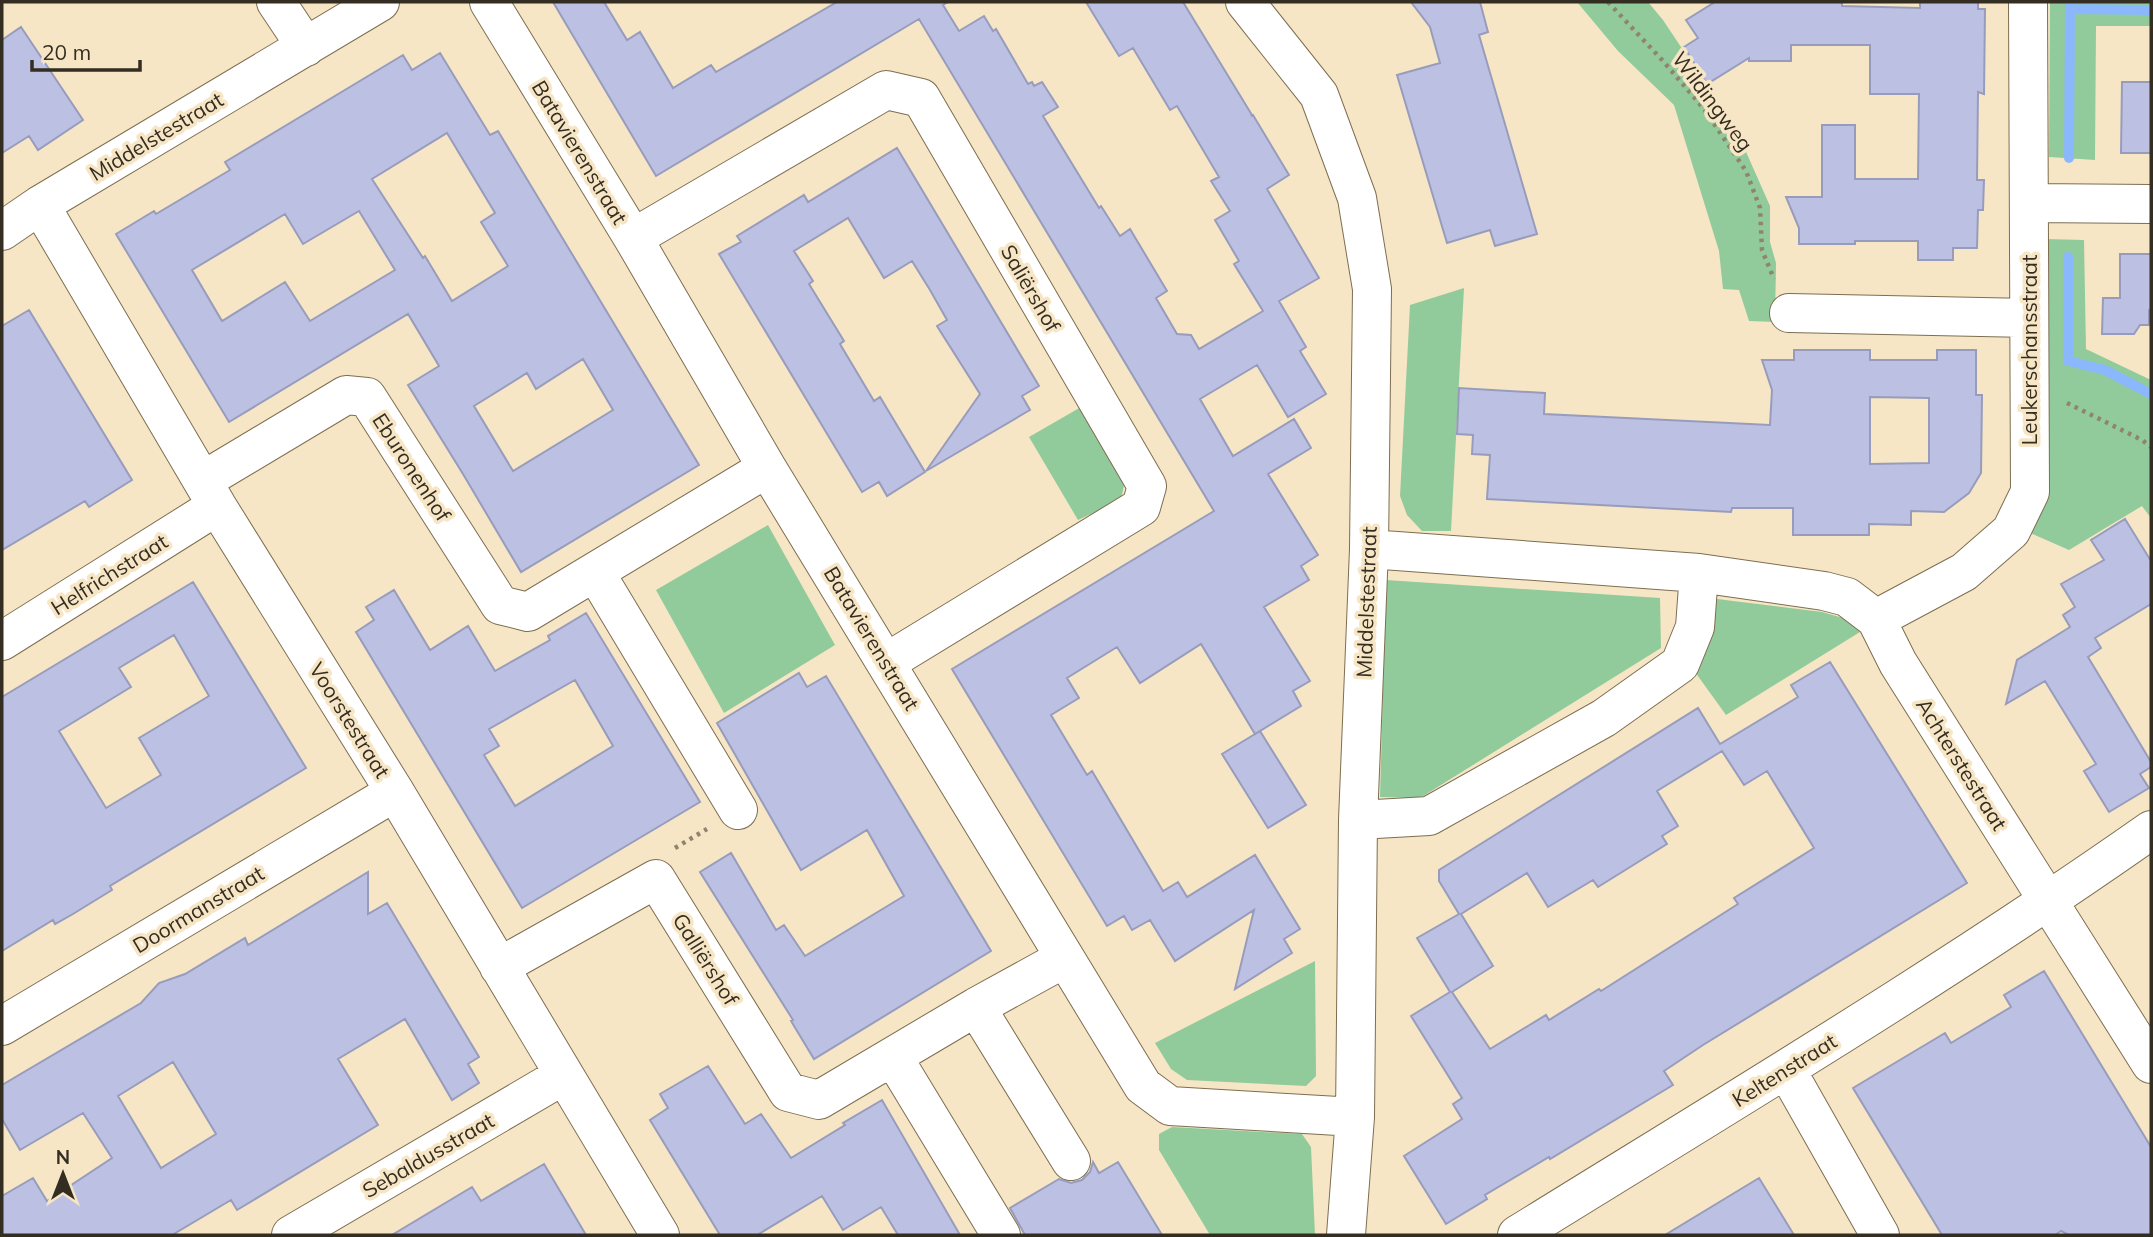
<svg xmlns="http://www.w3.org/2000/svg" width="2153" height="1237" viewBox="0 0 2153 1237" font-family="Mulish,sans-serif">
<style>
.green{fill:#91cb9b}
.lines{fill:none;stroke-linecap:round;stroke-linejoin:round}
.stream{stroke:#8bb8fd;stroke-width:10}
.building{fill:#bcc0e2;stroke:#989cbc;stroke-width:2;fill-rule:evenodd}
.minor-casing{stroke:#7d6e51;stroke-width:40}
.path{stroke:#8f846e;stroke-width:4.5;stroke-dasharray:3.5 5;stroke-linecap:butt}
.minor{stroke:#fff;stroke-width:38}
.labels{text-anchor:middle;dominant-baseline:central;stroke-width:7;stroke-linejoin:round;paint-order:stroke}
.street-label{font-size:21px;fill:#342d21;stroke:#f7e6c5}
</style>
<rect width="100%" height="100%" fill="#f7e6c5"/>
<path class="green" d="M1577,2H1648L1663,20L1727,116L1743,145L1770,206V242L1776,263L1775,322L1749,321L1739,290L1723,289L1719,251L1674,105L1618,51Z
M2050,2H2151V26H2096L2095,160L2049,157Z
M2046,239L2084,240L2086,349L2151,380V518L2142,506L2069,550L2028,532Z
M1464,288L1451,531H1422L1407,515L1400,496L1410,305Z
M1081,407L1125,480L1121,500L1078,520L1029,437Z
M768,525L835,645L724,713L656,590Z
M1386,580L1660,598L1661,648L1420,798L1380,797Z
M1709,598L1822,612L1850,620L1860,632L1726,715L1695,672Z
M1315,961L1316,1076L1306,1086L1187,1080L1171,1069L1155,1043Z
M1172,1127L1302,1134L1311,1147L1315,1235H1210L1159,1150V1134Z"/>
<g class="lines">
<path class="stream" d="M2070,9L2151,10
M2069,158L2070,2
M2068,257V361L2105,370L2151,394"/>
</g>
<path class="building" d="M553,2H604L627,40L640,32L673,88L711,65L716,72L837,2H948L943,5L959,31L984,16L993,31L996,29L1028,84L1032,82L1034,86L1042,82L1058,107L1043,116L1099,208L1101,206L1120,236L1130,229L1167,291L1156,298L1177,334L1191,335L1199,349L1263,311L1234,264L1239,261L1215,220L1230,211L1211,181L1219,177L1177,106L1170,110L1133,48L1119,56L1086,2H1183L1252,115L1251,116L1253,115L1289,175L1267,189L1319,278L1279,301L1306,347L1300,351L1326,394L1288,417L1257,365L1200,399L1233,456L1294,419L1311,448L1268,474L1318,555L1301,566L1309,580L1264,607L1310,681L1293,691L1301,706L1255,734L1201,644L1140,683L1117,647L1067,678L1079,698L1051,715L1087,775L1092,771L1163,891L1178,882L1187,897L1255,855L1300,929L1284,939L1292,953L1235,989L1254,910L1175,961L1150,920L1132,930L1124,916L1107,926L952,669L1214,511L919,19L656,176Z
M1411,2H1480L1488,32L1479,35L1537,234L1495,246L1490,230L1447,243L1397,75L1440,63L1430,27Z
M1715,2H1842V6L1920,8V2H1978V9H1985L1984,94L1978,92L1977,180H1984L1983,210H1978L1977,248H1953V260H1918V241H1855V244H1799V228L1786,197H1822V125H1855V179H1918L1919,94H1870V45H1791V61H1749V58L1707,84L1684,47L1698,38L1686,20Z
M21,27L83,120L38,150L29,136L2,153V40Z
M440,53L490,135L498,131L699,465L521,572L463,474L408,385L439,366L408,314L229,422L116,234L154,211L156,214L230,170L225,162L403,55L412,70ZM447,133L495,213L481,222L508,266L452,301L425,256L423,258L372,179ZM359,211L395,270L310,321L285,282L222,321L192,270L285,214L303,244ZM583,359L613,410L513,471L474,406L527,373L536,389Z
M2122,82H2151V153H2121Z
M897,148L1039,386L1022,396L1030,410L926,471L980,394L937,326L947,320L930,290L912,261L884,278L848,218L794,251L813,281L809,284L844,341L840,344L874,401L880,397L925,472L887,496L879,482L862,492L719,254L741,242L737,236L804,195L808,202Z
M2120,254H2151V309L2149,310V325H2140L2134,334H2102L2103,298H2120Z
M29,310L132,480L89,507L85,501L2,550V326Z
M1794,350H1870V360H1937V350H1976V395H1982L1981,473L1969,493L1944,512L1911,511V525L1869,524V535H1793V508H1732L1731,512L1487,499L1490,455L1472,454L1473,435L1457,434L1459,388L1545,393L1544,414L1770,425L1772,390L1762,360H1794ZM1870,397L1929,398V463L1870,464Z
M2125,519L2151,561V604L2095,638L2101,648L2088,657L2151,762V767L2140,774L2149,788L2109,812L2084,771L2096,764L2045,681L2006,704L2017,660L2070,627L2063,615L2075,607L2061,584L2104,560L2091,540Z
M193,582L306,768L110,886L112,890L73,914L55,924L53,920L2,951V697ZM174,635L209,696L139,738L161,775L106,808L59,731L131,687L119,668Z
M394,590L430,650L468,626L495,671L550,640L548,636L586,613L700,802L522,908L356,632L374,620L366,607ZM575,680L613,746L515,806L484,755L499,746L489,729Z
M1830,662L1967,883L1703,1045L1664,1071L1673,1085L1550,1159L1549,1157L1485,1195L1487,1199L1446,1224L1404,1156L1462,1119L1453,1104L1462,1098L1411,1016L1450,992L1417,938L1459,914L1439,881V870L1698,708L1720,744L1798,697L1791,685ZM1722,751L1744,785L1767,771L1814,848L1734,898L1738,904L1601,991L1599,989L1549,1020L1546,1015L1490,1049L1452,992L1493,966L1461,914L1527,873L1548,907L1593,880L1598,887L1667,844L1662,836L1678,826L1657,791Z
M799,673L807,687L826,676L991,951L814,1059L791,1021L793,1020L700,872L731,853L776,930L784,925L805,956L904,896L867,830L801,870L717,723Z
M1260,731L1306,805L1268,828L1222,754Z
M368,872V914L387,903L479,1057L468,1064L479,1083L452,1100L405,1019L338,1059L378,1125L237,1210L231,1200L172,1235H2V1196L33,1178L47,1201L112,1158L83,1113L20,1150L2,1119V1085L141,1003L159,983L185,974L245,938L248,945ZM173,1062L216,1134L161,1168L118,1096Z
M2044,971L2151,1147V1235H2069L2061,1231L2055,1235H1942L1853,1088L1945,1033L1951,1043L2011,1007L2004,995Z
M708,1066L745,1124L761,1114L791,1158L845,1125L843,1123L882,1100L960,1235H898L881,1207L843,1230L822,1196L757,1235H720L650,1120L668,1108L660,1094Z
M1093,1162L1099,1173L1118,1162L1162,1235H1025L1010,1208L1059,1179L1071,1183L1082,1180L1090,1172Z
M544,1164L586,1235H392L472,1187L481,1201Z
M1759,1178L1794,1235H1665Z"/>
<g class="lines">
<g class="minor-casing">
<path id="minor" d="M276,2L306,47
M489,2L633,238L767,468L1143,1086L1170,1106L1355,1117
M1245,2L1319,95L1357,198L1372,289L1369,549L1358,820L1355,1117L1346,1235
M2029,203L2151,204
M40,205L217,506L395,792L660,1235
M2,231L40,205L380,2
M633,238L886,90L921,98L1147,486L1141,507L887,662
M1789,313L2029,318
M204,480L346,395L367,397L500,605L528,612L767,468
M1369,549L1699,573L1824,591L1847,597L1876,619L1898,663L2151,1064
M595,572L738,810
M1876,619L1964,572L2011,531L2030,492L2028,2
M2,641L217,506
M1358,820L1429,816L1604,718L1680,664L1695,627L1699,573
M499,967L656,879L788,1092L819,1100L976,1007L1065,958
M976,1007L1071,1161
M2,1026L395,792
M893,1057L1001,1235
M1786,1069L1880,1235
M291,1235L564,1075
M1517,1235C1730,1103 1946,974 2151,830"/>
</g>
<path class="path" d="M1608,2L1663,61L1704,109L1746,171L1760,208L1762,250L1774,279
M2067,403L2142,440L2151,447
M675,848L707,829"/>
<use href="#minor" class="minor"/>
</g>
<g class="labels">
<g class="street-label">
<text transform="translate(1713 101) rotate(53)">Wildingweg</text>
<text transform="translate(156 136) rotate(-31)">Middelstestraat</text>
<text transform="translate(580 152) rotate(59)">Batavierenstraat</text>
<text transform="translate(1031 288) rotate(60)">Saliërshof</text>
<text transform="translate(2029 350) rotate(-90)">Leukerschansstraat</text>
<text transform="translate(412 467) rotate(57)">Eburonenhof</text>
<text transform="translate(109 574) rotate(-32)">Helfrichstraat</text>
<text transform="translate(1366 602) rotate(-88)">Middelstestraat</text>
<text transform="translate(872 638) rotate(59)">Batavierenstraat</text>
<text transform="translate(350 720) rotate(58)">Voorstestraat</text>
<text transform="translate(1962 764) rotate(58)">Achterstestraat</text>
<text transform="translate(198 909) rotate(-31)">Doormanstraat</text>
<text transform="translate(706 959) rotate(58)">Galliërshof</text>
<text transform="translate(1784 1070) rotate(-32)">Keltenstraat</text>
<text transform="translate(428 1155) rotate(-30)">Sebaldusstraat</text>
</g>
</g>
<rect width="2153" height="1237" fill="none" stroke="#342d21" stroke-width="7"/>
<g transform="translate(63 1174)" stroke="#f7e6c5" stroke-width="5" paint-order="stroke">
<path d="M0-5L12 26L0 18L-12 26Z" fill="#342d21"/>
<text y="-10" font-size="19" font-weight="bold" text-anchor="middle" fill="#342d21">N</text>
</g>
<path d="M32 60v10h108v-10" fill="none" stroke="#342d21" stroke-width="3.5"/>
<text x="42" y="60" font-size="21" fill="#342d21" stroke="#f7e6c5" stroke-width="5" paint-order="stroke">20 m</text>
</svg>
